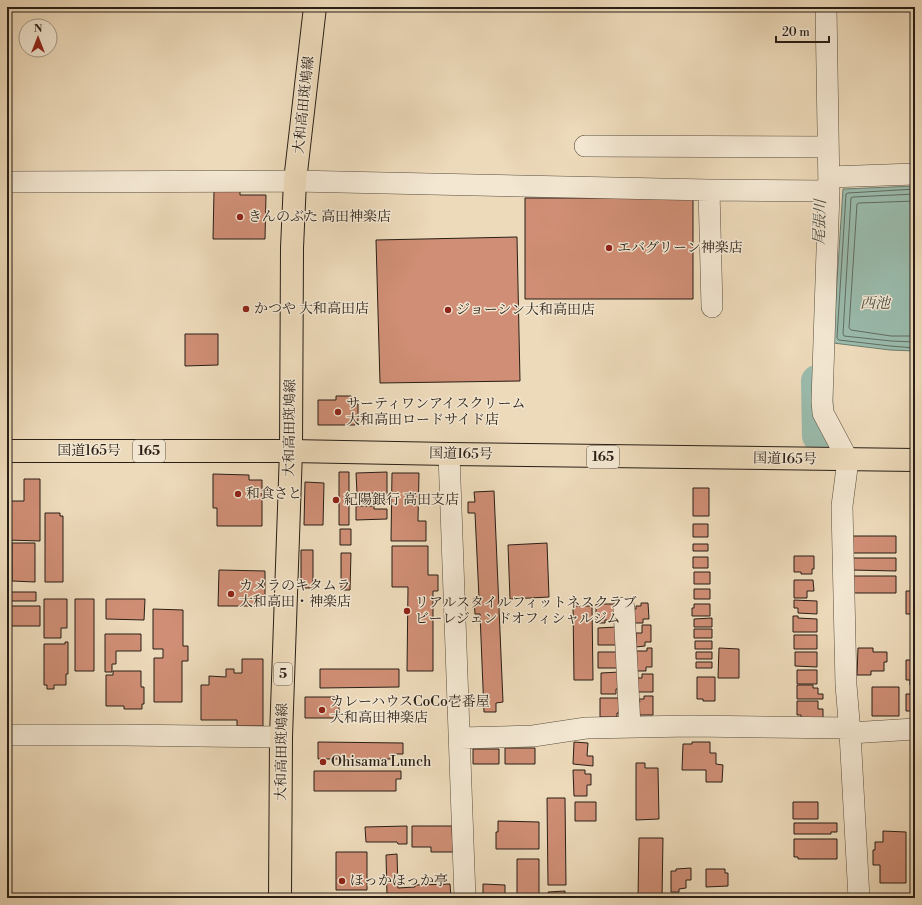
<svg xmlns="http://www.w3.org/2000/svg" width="922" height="905" viewBox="0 0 922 905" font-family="'Libre Bodoni','Noto Serif JP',serif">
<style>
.water{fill:#9abbac;stroke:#6d7d70}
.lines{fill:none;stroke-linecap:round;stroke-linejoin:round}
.shore{stroke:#626d61;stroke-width:1}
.river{stroke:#9abbac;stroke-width:32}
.building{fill:#cf8e75;stroke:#291f16}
.minor-casing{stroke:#5a4e3f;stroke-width:22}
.primary-casing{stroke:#291f16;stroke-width:24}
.trunk-casing{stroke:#291f16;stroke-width:24}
.minor{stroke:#f3e7d2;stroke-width:21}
.primary{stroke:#eddaba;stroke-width:22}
.trunk{stroke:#eddaba;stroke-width:22}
.poi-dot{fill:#8f2418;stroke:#f3e7d2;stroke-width:1.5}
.labels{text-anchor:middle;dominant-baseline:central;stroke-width:3;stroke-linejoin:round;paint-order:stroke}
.shield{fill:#f3e7d2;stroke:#665b4e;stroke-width:1}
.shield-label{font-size:13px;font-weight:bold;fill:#291f16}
.street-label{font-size:14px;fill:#291f16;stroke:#f3e7d2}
.poi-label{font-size:14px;fill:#291f16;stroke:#f3e7d2;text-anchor:start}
.water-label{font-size:15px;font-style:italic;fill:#4b4e43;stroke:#f3e7d2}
</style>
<rect width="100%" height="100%" fill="#eddaba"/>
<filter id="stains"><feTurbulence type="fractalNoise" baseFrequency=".005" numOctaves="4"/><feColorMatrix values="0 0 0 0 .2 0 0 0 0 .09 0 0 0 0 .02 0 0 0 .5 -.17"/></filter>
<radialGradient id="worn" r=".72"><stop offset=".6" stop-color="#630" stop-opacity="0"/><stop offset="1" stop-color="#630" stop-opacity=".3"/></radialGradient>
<path class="water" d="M915,186V351L890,350L833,343L843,189Z"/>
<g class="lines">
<path class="shore" d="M915,189L848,193L846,194L837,338L839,340L890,346L915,348
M915,194L853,197L851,198L843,334L844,336L891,341L915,342
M915,201L859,203L857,204L849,328L851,330L891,336H915"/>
<path class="river" d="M817,381L818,436"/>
</g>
<path class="building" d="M214,191H240V195H266L265,239H213Z
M525,198H693V299H525Z
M517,237L520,381L380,383L376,240Z
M185,334H218V365L185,366Z
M336,396H351V401H355V404H358V421H355V425H318V400H336Z
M339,472H349V525H339Z
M387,472V502H375V493L357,494L356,473Z
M392,473H419L418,521H426V541H391Z
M213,474L249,475V480H262V526H217V508H213Z
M24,479H40V541L7,540V501H24Z
M305,482L324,483L323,525H304Z
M693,488H709V516H693Z
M494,491L503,702L496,703V712H484L480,614H475L474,598H479L475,513H468V502H475L474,492Z
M356,506H374V509H387V519L356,520Z
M45,513H60V516H63V582H45Z
M693,524H708V537H693Z
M340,529H351V545H340Z
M852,536H896V553H852Z
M12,543H35V582L12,581Z
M547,543L549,597L510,599L508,545Z
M693,544H708V551H693Z
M392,546H428V575H438V591H433V671H407L408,587H392Z
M301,550H313V588H301Z
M341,553H351L350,590H341Z
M794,556H814V569H812V574H801V572H794Z
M693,557H708V568H693Z
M852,558H896V571L851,570Z
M219,570L265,571V606H218Z
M694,572H710V584H694Z
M853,576H896V593H853Z
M794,580H813L814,591H807V598H794Z
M694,589H710V599H694Z
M906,591H915V614H906Z
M7,592H36V601H7Z
M44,599H67V628H61V638H44Z
M75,599H94V671H75Z
M106,599H145L144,620L106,619Z
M794,600L817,601V614L798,613V608H794Z
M641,603H648L649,619H643V623H633V609H636V606H641Z
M596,604H615V620H605V623H596Z
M694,604H710V616H692V608H694Z
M8,606H40V626H7Z
M573,606H592L593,680H574Z
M153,609L183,610V646H188V661H182V702H154V658H163V649H153Z
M793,616H798V618L817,619V632H793Z
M712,618V627H694V619Z
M642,625H651V642H645V646L636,647V633H642Z
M617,627V645H598V628Z
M694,629H712V638H694Z
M105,634H141V651H116V664H112V672H105Z
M794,635H817V649H794Z
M695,641H712V649H695Z
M65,642H68V674H66V685H54V689H47V685H44V644H65Z
M647,648H652V667H646V671H636L635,651H647Z
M719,648L739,649V678H718Z
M858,648H873V652H887V662H884V671H871V675H857Z
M598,652H617V668H598Z
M696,652H712V659H696Z
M795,652H817V667L795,666Z
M242,659H263V726H237V720H201V685H209V676L226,677V669H234V673H242Z
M906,660H915V685H910V680H906Z
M696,662H712V668H696Z
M320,669H399V687L320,688Z
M797,670H817V684H797Z
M113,671H141V687H144V704H142V709H124V706H106V675H113Z
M620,672V689H616V694H601V673Z
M642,674H653V692H635V678H642Z
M697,677H715V701H703V699H697Z
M797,685H813V688H818V694H823V699H797Z
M872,687H899V716H872Z
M906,694H915V711H906Z
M644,696H653V715H636V702H640L639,699H644Z
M305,697H339V718H305Z
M600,698H620V713H617V717H600Z
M797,701H818V709H823V719H801V715H797Z
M318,742L403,743V754H394V759H318Z
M574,742L588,743L587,756H593V766L573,764Z
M692,742H710V753H716V764L723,765L722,782H706V770H682L683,744H692Z
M505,748H535V764H505Z
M473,749H499V764H473Z
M636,763H645V768H658L659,819L636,820Z
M573,770H585V774H591V785H587V796H574Z
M314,771H401V779H396V791H314Z
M547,798H565L566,885H548Z
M575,802H596V821H575Z
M793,802H818V819H793Z
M498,821L539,822V849H496V832H498Z
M794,823H837V832H831V834H794Z
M407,826V844H398L397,842H366L365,827Z
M412,826H452L453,852H431V847H412Z
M883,831L906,832V883H880V865H873V850H875V842H883Z
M639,838H663L662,898H638Z
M794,839H837V859H798V857H794Z
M336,852H367V890H336Z
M397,854L398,888L415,887V885L450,884L451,898H401V895H387L386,855Z
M517,859H539V896L517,895Z
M691,868V880H686V888L679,889V892H671V871H676V869Z
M706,869H725V873H728V886L706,887Z
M483,884L505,885V898H483Z
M565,891V895H570V898H549L548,892Z"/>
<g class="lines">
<g class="minor-casing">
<path id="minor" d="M826,7L829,191L822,401L823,413L848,460L842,506L846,685L850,733L859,898
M585,146L828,147
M829,177L915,174
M7,182L295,181L709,190L829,191
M709,190L712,307
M449,454L465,898
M624,608L630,727
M850,733L915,729
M7,735H124L281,737
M460,738L533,736L586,728L690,726L849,728"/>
</g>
<g class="primary-casing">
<path id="primary" d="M280,898L281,737L291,451L292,248L295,181L315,7"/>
</g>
<g class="trunk-casing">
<path id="trunk" d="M7,451H291L449,454L915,460"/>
</g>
<use href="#minor" class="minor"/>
<use href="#primary" class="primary"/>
<use href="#trunk" class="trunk"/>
</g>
<g class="poi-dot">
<circle cx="240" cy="217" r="4"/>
<circle cx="609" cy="248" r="4"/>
<circle cx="246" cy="309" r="4"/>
<circle cx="448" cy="310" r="4"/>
<circle cx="338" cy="412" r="4"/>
<circle cx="238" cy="494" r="4"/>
<circle cx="336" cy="500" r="4"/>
<circle cx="231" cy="594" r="4"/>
<circle cx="407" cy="611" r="4"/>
<circle cx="322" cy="710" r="4"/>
<circle cx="323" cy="762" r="4"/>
<circle cx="342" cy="881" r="4"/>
</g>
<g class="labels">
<g class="shield">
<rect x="133" y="440" width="32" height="22" rx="3"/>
<rect x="587" y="446" width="32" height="22" rx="3"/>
<rect x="274" y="663" width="18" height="22" rx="3"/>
</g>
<g class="shield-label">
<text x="149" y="451">165</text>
<text x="603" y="457">165</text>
<text x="283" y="674">5</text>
</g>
<g class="street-label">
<text transform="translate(304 105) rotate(-84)">大和高田斑鳩線</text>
<text transform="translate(290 428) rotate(-89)">大和高田斑鳩線</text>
<text x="89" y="451">国道165号</text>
<text transform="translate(461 454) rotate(1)">国道165号</text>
<text transform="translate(785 459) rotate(1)">国道165号</text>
<text transform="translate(282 752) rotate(-89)">大和高田斑鳩線</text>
</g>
<g class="poi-label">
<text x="248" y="217">きんのぶた 高田神楽店</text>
<text x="617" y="248">エバグリーン神楽店</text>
<text x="254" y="309">かつや 大和高田店</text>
<text x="456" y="310">ジョーシン大和高田店</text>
<text x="346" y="404">サーティワンアイスクリーム<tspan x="346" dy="16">大和高田ロードサイド店</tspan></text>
<text x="246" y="494">和食さと</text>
<text x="344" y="500">紀陽銀行 高田支店</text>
<text x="239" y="586">カメラのキタムラ<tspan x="239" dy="16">大和高田・神楽店</tspan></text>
<text x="415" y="603">リアルスタイルフィットネスクラブ<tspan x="415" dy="16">ビーレジェンドオフィシャルジム</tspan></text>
<text x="330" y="702">カレーハウスCoCo壱番屋<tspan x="330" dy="16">大和高田神楽店</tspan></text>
<text x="331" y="762">Ohisama Lunch</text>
<text x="350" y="881">ほっかほっか亭</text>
</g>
<g class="water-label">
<text transform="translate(820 222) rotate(-88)">尾張川</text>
<text x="875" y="303">西池</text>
</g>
</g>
<rect width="922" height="905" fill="none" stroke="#eddaba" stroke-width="24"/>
<rect x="8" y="8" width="906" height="889" fill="none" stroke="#291f16" stroke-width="2"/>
<rect x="12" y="12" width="898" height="881" fill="none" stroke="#291f16"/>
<g transform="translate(38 38)"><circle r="19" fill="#f3e7d2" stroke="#a29787"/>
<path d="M0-3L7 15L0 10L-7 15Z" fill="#8f2418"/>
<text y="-6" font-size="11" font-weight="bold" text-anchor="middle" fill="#291f16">N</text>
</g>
<path d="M776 36v6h53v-6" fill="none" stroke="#291f16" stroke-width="2"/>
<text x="782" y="36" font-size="12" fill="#291f16" stroke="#f3e7d2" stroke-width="3" paint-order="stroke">20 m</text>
<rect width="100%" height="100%" filter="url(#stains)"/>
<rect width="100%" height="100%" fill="url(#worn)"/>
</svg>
